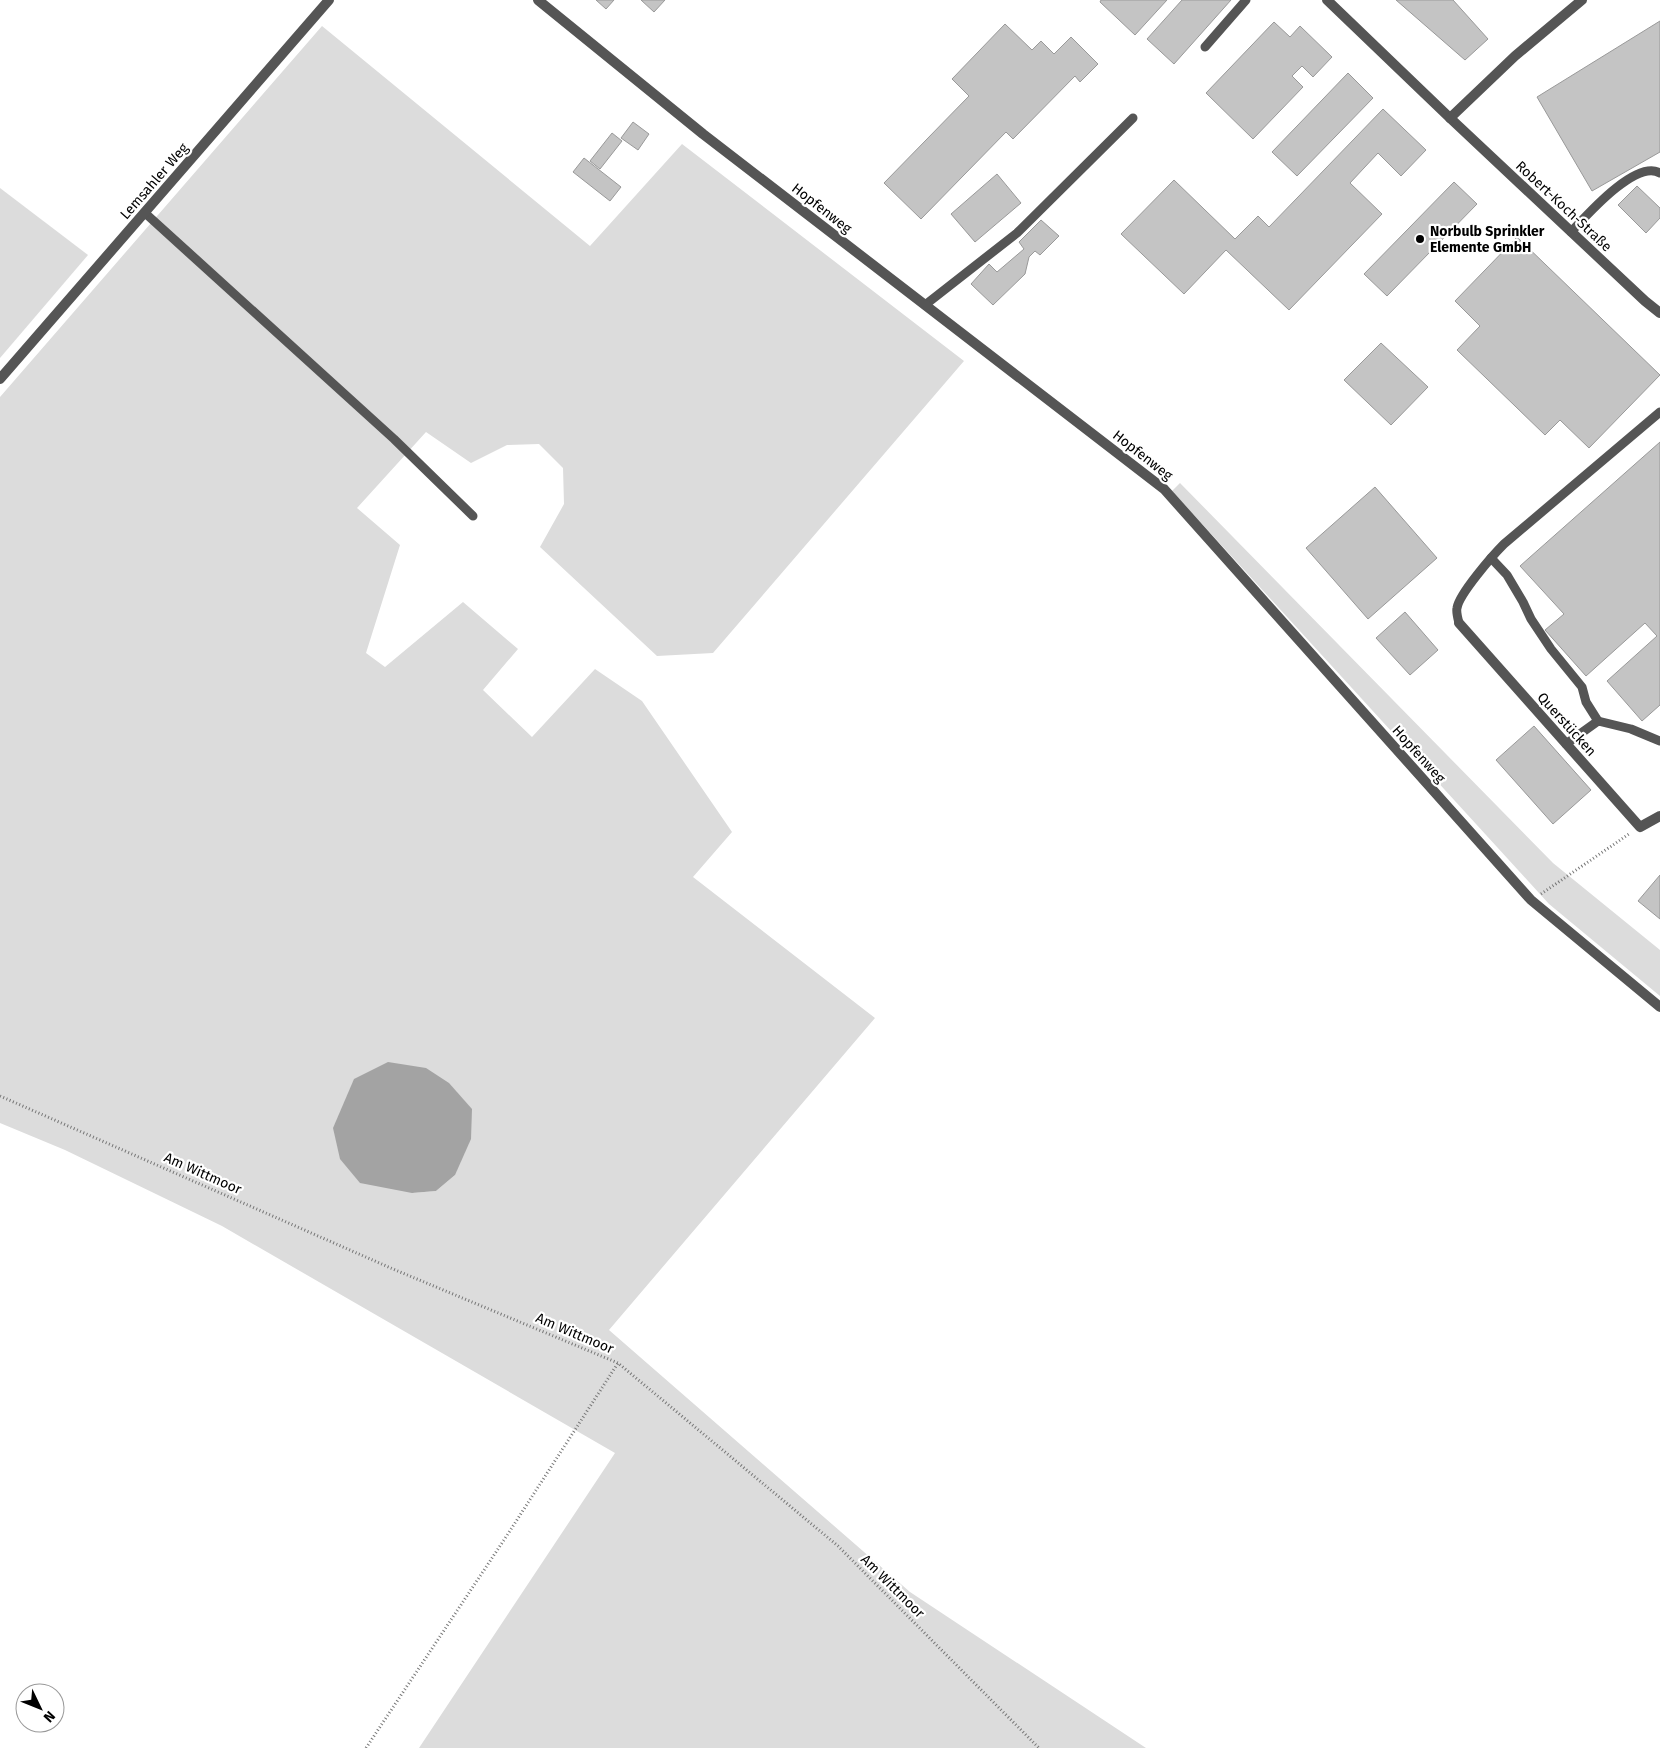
<svg xmlns="http://www.w3.org/2000/svg" width="1660" height="1748" viewBox="0 0 1660 1748" font-family="'Fira Sans',sans-serif">
<rect width="100%" height="100%" fill="#fff"/>
<g fill="#dcdcdc" fill-rule="evenodd">
<path d="M322,26L590,246L682,144L964,361L713,653L657,656L540,547L564,504L563,468L539,444L507,445L471,463L426,432L357,508L400,545L366,653L385,667L463,602L518,649L483,690L532,737L595,669L642,701L732,832L693,877L875,1018L609,1330L910,1592L1146,1748H419L615,1453L222,1226L65,1150L0,1123V397ZM455,1175L436,1191L412,1193Z"/>
<polygon points="0,188 88,255 0,358"/>
<polygon points="1180,483 1553,863 1660,950 1660,996 1549,904 1172,491"/>
</g>
<polygon fill="#a3a3a3" points="388,1062 426,1068 449,1083 472,1109 471,1139 455,1175 436,1191 412,1193 360,1183 340,1159 333,1128 354,1079"/>
<g fill="#c4c4c4" stroke="#999">
<polygon points="596,0 614,0 606,9"/>
<polygon points="641,0 665,0 654,12"/>
<polygon points="1101,0 1167,0 1135,35 1100,2"/>
<polygon points="1182,0 1231,0 1174,64 1147,39"/>
<polygon points="1396,0 1453,0 1488,39 1465,60"/>
<polygon points="1660,21 1660,152 1592,191 1537,97"/>
<polygon points="1274,22 1290,37 1300,26 1332,57 1313,77 1302,66 1292,76 1303,87 1253,139 1206,93"/>
<polygon points="1005,24 1032,50 1041,41 1054,54 1071,37 1098,64 1080,82 1075,76 1013,139 1006,132 921,219 884,183 969,96 952,79"/>
<polygon points="1348,73 1373,98 1297,176 1272,152"/>
<polygon points="1383,109 1426,150 1401,176 1378,153 1350,183 1382,214 1289,310 1226,250 1184,294 1121,234 1174,180 1235,239 1258,216 1269,227"/>
<polygon points="633,122 649,134 638,150 621,138"/>
<polygon points="612,133 622,141 600,169 590,161"/>
<polygon points="584,158 621,187 610,201 573,172"/>
<polygon points="997,174 1021,203 975,242 951,214"/>
<polygon points="1454,182 1477,204 1387,296 1364,274"/>
<polygon points="1637,186 1660,208 1660,218 1646,233 1618,205"/>
<polygon points="1041,220 1059,236 1040,255 1035,251 1029,257 1025,274 993,305 971,284 989,264 997,272 1024,249 1019,242"/>
<polygon points="1517,237 1660,375 1589,448 1560,420 1545,435 1457,350 1480,326 1455,301"/>
<polygon points="1381,343 1428,387 1391,425 1344,380"/>
<polygon points="1660,442 1660,705 1642,721 1607,681 1657,636 1645,623 1586,676 1545,630 1564,614 1520,566"/>
<polygon points="1375,487 1437,558 1368,619 1306,548"/>
<polygon points="1405,612 1438,650 1410,675 1376,638"/>
<polygon points="1534,726 1591,790 1553,824 1496,760"/>
<polygon points="1660,875 1660,919 1638,901"/>
</g>
<g fill="none" stroke-linecap="round" stroke-linejoin="round">
<g stroke="#777" stroke-width="3" stroke-dasharray="1 2.5" stroke-linecap="butt">
<polyline points="1541,894 1629,834"/>
<polyline points="0,1096 393,1269 618,1363 838,1546 1039,1748"/>
<polyline points="366,1748 504,1540 618,1363"/>
</g>
<g stroke="#555" stroke-width="9">
<polyline points="1205,47 1246,0"/>
<polyline points="145,213 394,439 473,516"/>
<path d="M1571,232C1587,215 1636,159 1660,173"/>
<polyline points="925,305 1017,233 1133,118"/>
<polyline points="1491,558 1507,575 1523,602 1531,619 1551,649 1582,687 1586,702 1598,721"/>
<path d="M1459,623C1458,619 1456,612 1457,608C1459,594 1493,555 1504,544L1660,412"/>
<polyline points="1566,744 1598,721 1631,729 1660,741"/>
</g>
<g stroke="#555" stroke-width="10">
<polyline points="538,0 703,134 1164,489 1531,900 1660,1007"/>
<polyline points="1327,0 1450,118 1645,301 1660,313"/>
<polyline points="1450,118 1515,56 1582,0"/>
<polyline points="0,379 329,0"/>
<polyline points="1459,623 1640,827 1660,816"/>
</g>
</g>
<circle fill="#000" stroke="#fff" stroke-width="2" cx="1420" cy="239" r="5"/>
<g text-anchor="middle" stroke-width="4.5" stroke-linejoin="round" paint-order="stroke">
<g font-size="14" fill="#000" stroke="#fff">
<text transform="translate(154 181) rotate(-49)" y="5">Lemsahler Weg</text>
<text transform="translate(1564 206) rotate(43)" y="5">Robert-Koch-Straße</text>
<text transform="translate(822 208) rotate(38)" y="5">Hopfenweg</text>
<text transform="translate(1143 455) rotate(38)" y="5">Hopfenweg</text>
<text transform="translate(1567 724) rotate(48)" y="5">Querstücken</text>
<text transform="translate(1419 754) rotate(48)" y="5">Hopfenweg</text>
<text transform="translate(203 1173) rotate(24)" y="5">Am Wittmoor</text>
<text transform="translate(575 1333) rotate(23)" y="5">Am Wittmoor</text>
<text transform="translate(893 1586) rotate(45)" y="5">Am Wittmoor</text>
</g>
<g font-size="14" font-weight="bold" fill="#000" stroke="#fff" text-anchor="start">
<text x="1430" y="236">Norbulb Sprinkler<tspan x="1430" dy="16">Elemente GmbH</tspan></text>
</g>
</g>
<g transform="translate(40 1708) rotate(133)"><circle r="24" fill="#ffffff" stroke="#999999"/>
<path d="M0-4L9 19L0 12L-9 19Z" fill="#000000"/>
<text y="-8" font-size="14" font-weight="bold" text-anchor="middle" fill="#000000">N</text>
</g>
</svg>
